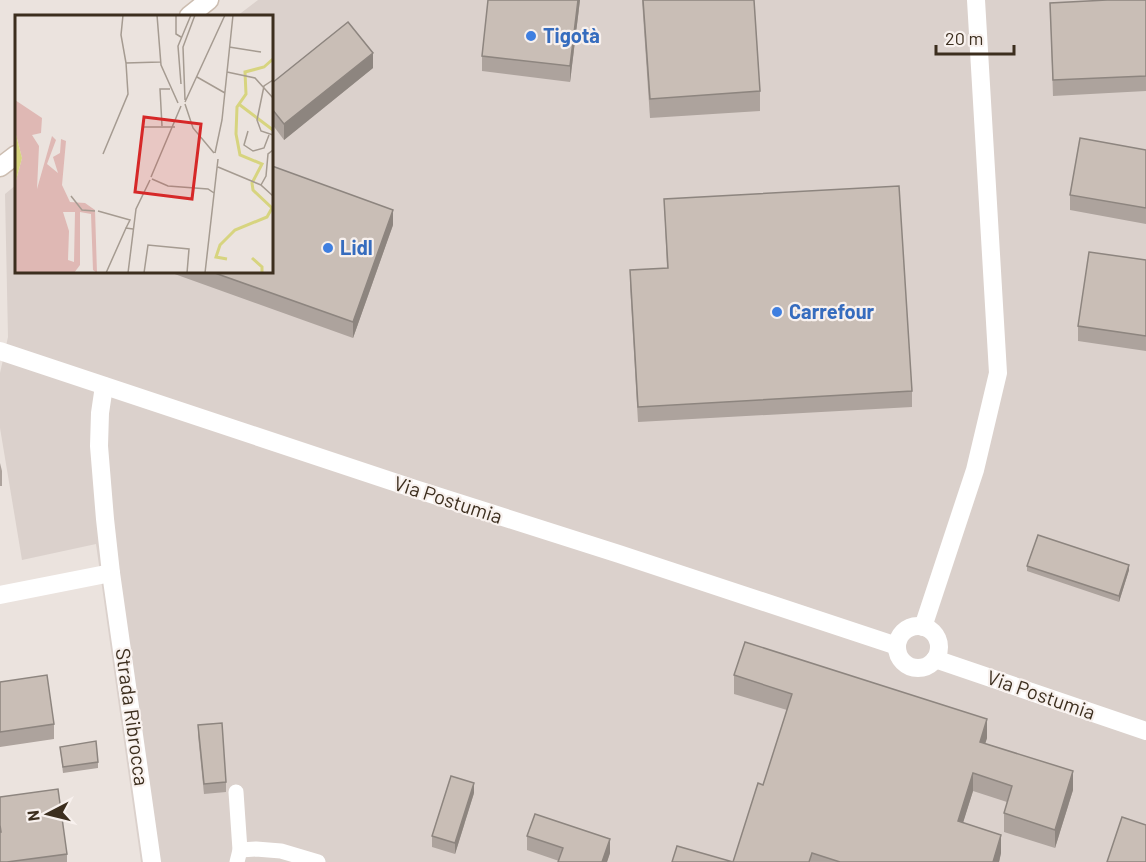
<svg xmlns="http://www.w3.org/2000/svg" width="1146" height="862" viewBox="0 0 1146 862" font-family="Barlow,sans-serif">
<rect width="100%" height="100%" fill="#ebe3de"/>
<polygon fill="#dbd1cc" points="258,0 1146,0 1146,862 141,862 96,544 22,560 0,428 0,373 8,337 5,194 16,185 16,272 272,272 272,16 237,16"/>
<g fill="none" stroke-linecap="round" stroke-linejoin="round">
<defs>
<g id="secondary">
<polyline points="189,16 209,0"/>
<polyline points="0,167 16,155"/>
</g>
</defs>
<use href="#secondary" stroke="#ccbdb0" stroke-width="21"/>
<g stroke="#fff" stroke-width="15">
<polyline points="236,792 240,850 237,862"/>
<polyline points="240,850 256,849 281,851 318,862"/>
</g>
<g stroke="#fff" stroke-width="18">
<polyline points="0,351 412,488 619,554 897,646"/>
<polyline points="104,386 100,413 99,446 105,519 111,573 152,862"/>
<polyline points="0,595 111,573"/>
<circle cx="918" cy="647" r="21"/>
<polyline points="923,627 975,470 998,373 976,0"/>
<polyline points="935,659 1146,731"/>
</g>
<use href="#secondary" stroke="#fff" stroke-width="18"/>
</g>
<g fill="#ada39d">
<polygon points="488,0 580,0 570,82 482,71 482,56"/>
<polygon points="642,0 754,0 760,91 760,111 650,118"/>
<polygon points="1146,0 1146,91 1053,96 1050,3"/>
<polygon points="373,68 284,140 272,124 272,83"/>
<polygon points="1146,150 1146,224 1070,210 1070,195"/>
<polygon points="664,199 903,256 912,391 912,407 638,422 630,285 630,270 667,268"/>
<polygon points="393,225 353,338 169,272 272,272"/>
<polygon points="1146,260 1146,351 1078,341 1078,326"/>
<polygon points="0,463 2,471 2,486 0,486"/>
<polygon points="1027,566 1129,570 1119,602 1027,571"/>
<polygon points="734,675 987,738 985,743 1073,790 1055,848 1004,832 1004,813 1007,802 973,791 963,822 1001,853 999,862 672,862 733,862 763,785 787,710 734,694"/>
<polygon points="0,682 54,724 54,739 0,747"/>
<polygon points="198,725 226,782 226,792 204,794 198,735"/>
<polygon points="60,747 98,762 98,768 63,773"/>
<polygon points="474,793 455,854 432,847 432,836"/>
<polygon points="0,797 67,854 67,862 0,862"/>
<polygon points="527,836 610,853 607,862 558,862 559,861 527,850"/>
</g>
<g fill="#8d857f">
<polygon points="578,0 580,0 570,82 570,66"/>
<polygon points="373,53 373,68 284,140 284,124"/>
<polygon points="393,210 393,225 353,338 353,322"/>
<polygon points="1129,565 1129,570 1119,602 1119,596"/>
<polygon points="987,719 987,738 980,760 980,742"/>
<polygon points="1073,771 1073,790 1055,848 1055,830"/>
<polygon points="973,773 973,791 958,839 958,821"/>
<polygon points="474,783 474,793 455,854 455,843"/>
<polygon points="1001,835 1001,853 999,862 993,862"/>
<polygon points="610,839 610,853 607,862 602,862"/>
</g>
<g fill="#c9beb6" stroke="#8d857f" stroke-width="1.5">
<polygon points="488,0 578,0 570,66 482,56"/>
<polygon points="643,0 754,0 760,91 650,99"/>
<polygon points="1107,0 1146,0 1146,76 1053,80 1050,3"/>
<polygon points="348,22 373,53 284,124 272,109 272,83"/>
<polygon points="1080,138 1146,150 1146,208 1070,195"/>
<polygon points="272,166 393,210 353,322 212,272 272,272"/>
<polygon points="899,186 912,391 638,407 630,270 668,268 664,199"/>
<polygon points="1089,252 1146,260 1146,336 1078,326"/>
<polygon points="1038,535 1129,565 1119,596 1027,566"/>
<polygon points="745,642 987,719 980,742 1073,771 1055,830 1004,813 1012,786 973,773 958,821 1001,835 993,862 840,862 812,853 809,862 672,862 677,846 733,862 758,783 763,785 792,694 734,675"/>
<polygon points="47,675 54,724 0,732 0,682"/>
<polygon points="222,723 226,782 204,784 198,725"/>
<polygon points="96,741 98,762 63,767 60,747"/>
<polygon points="451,776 474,783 455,843 432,836"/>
<polygon points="58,789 67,854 7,862 0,862 0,832 1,832 0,825 0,797"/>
<polygon points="535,814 610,839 602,862 558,862 563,848 527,836"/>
<polygon points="1122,817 1146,825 1146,862 1107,862"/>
</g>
<g fill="#3f7fe0" stroke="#f8f1ee" stroke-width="2">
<circle cx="531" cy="36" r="6"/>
<circle cx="328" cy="248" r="6"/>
<circle cx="777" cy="312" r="6"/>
</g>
<g text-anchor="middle" stroke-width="4.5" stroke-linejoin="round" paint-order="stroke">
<g font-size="20" font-weight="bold" fill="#366cbe" stroke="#f8f1ee" text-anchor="start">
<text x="543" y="43">Tigotà</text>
<text x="340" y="255">Lidl</text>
<text x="789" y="319">Carrefour</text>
</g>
<g font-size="20" fill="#3c2e1e" stroke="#f8f1ee">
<text transform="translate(448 500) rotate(18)" y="7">Via Postumia</text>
<text transform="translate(1041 695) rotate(19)" y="7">Via Postumia</text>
<text transform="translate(132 717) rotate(82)" y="7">Strada Ribrocca</text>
</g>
</g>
<g transform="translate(15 15)">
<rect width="258" height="258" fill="#ebe3de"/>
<path d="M0,85L27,103L26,118L17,120L24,131L22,174L37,121L41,125L32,149L43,158L38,142L45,138L46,124L51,126L47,170L55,187L70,188L80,195L82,258L78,255L76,199L65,197V250L59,258H0V169L7,143L0,116ZM48,197H60L59,247L53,245L54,216Z" fill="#dfb8b4" fill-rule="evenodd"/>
<path d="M0,116L7,143L0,169Z" fill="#d7d47f"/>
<path fill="none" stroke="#d7d47f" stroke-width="3" d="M225,90L258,115M237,243L247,252V258M212,244L201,242L205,230L220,215L252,202L257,193L238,175L237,168L247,149L225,140L221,119L222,92L231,79L230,57L249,52L258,44"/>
<path fill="none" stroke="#a59b91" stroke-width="1.5" d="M108,0L106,20L111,48M142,0L146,50L163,88M161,0V19L166,22M214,32L246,37M212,57L240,63L258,83M182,62L210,78M258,65L249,71L242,105L246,116L258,120M166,69L163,31L176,0M170,85L168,32L180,0M170,87L210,0M170,89L178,113L199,138M147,111L145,74H155M127,112H160M233,116L229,130L238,136L249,133L254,120M258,135L253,139L251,161L246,170L258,181M200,138L207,105L218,0M88,139L113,79L111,48L145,47M203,152L246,170M136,162L166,91M137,164L153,171L193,174L199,178M56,181L67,195L80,196M83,196L115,205L111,213M91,258L111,213L118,214M113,258L121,194L135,165M129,258L133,230L174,234L172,258M190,258L203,144"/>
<path fill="#d62828" fill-opacity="0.15" stroke="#d62828" stroke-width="3" d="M129,102L186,109L177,184L120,177Z"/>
<rect width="258" height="258" fill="none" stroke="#3c2e1e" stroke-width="3"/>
</g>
<g transform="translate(48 814) rotate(263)" stroke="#f8f1ee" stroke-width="4.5" paint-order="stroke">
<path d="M0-4.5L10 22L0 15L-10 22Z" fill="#3c2e1e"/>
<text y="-9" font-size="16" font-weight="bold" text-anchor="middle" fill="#3c2e1e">N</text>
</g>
<path d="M936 45v9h78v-9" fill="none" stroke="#3c2e1e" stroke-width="3"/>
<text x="945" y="45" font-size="18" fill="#3c2e1e" stroke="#f8f1ee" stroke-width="4.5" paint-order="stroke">20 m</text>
</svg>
